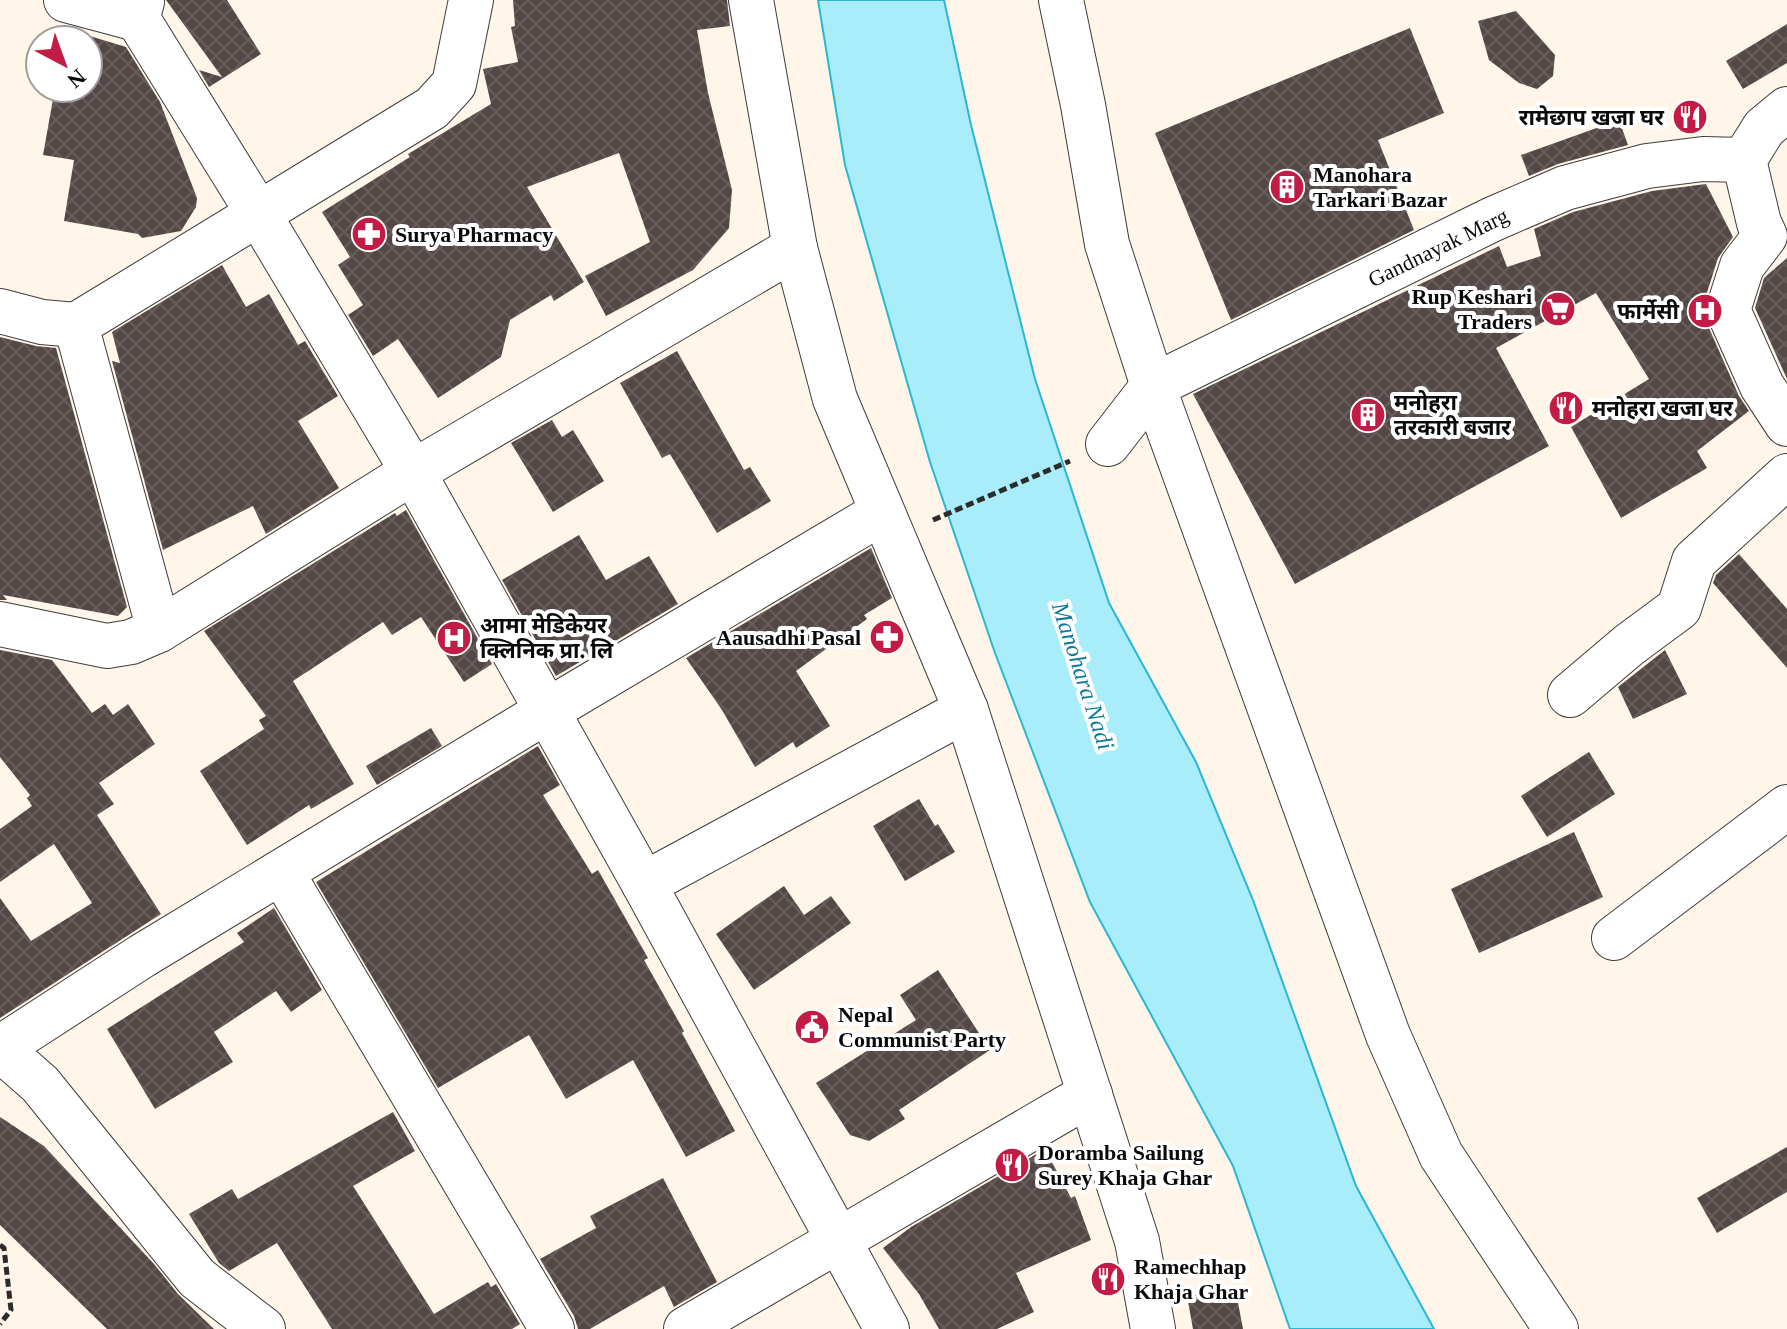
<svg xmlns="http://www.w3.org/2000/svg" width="1787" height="1329" viewBox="0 0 1787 1329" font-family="'Times New Roman','Noto Sans Devanagari',serif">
<defs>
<pattern id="building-cross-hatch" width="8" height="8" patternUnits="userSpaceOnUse" patternTransform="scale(2)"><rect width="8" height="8" fill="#534846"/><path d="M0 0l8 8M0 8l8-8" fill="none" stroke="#675e5c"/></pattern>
</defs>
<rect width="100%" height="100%" fill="#fff5e8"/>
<polygon fill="#a9edfa" stroke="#2bb6d5" stroke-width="2" points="818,0 944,0 971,125 1035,379 1109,603 1196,762 1253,900 1356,1186 1434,1329 1290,1329 1233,1166 1090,902 995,653 930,462 845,165"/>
<g fill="url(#building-cross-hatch)">
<polygon points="166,0 227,0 261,54 209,87 199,70 222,77"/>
<polygon points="513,0 727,0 730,26 697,30 708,93 732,190 729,228 693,270 606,316 585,276 650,242 619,153 527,187 584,282 554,301 551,295 510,320 501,357 438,398 398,339 373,356 348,315 363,305 338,265 350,257 322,212 410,157 408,154 491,104 483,69 518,62 511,27 515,26"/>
<polygon points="1516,11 1555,55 1553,76 1537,89 1519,83 1489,60 1478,21"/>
<polygon points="1787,24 1787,63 1743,89 1726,61"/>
<polygon points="1410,28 1444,113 1378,140 1414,230 1231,320 1155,133"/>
<polygon points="70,30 126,47 160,102 197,198 196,207 181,231 142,238 138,234 64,221 74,160 43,155 55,88 88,88 88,40 67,40"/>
<polygon points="1619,120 1628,145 1558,164 1529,176 1521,155"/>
<polygon points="1706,184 1733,237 1718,258 1704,302 1705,319 1739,396 1749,411 1697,451 1707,468 1621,518 1571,427 1649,379 1596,293 1496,348 1549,446 1295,584 1193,394 1499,246 1507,267 1541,256 1534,229 1573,212 1652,191"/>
<polygon points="1787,258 1787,379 1755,308 1764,278"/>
<polygon points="222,265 246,307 269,294 298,345 305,341 338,396 298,421 339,488 266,534 253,506 163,550 112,361 120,363 112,332"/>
<polygon points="0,337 36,346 56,348 127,607 118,616 3,595 7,600 0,600"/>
<polygon points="677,351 744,470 750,467 771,501 717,533 670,454 662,458 620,383"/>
<polygon points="552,420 562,437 573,430 604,481 553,512 511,443"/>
<polygon points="406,510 492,664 464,682 421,617 392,635 383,622 293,681 354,784 311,809 309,805 247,845 200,771 264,729 259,720 266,716 204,631 395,513 397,516"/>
<polygon points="579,535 606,580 649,556 678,604 556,676 502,580"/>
<polygon points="871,548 892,598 864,615 867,619 796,671 830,726 796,748 793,742 755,767 722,710 686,658"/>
<polygon points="1739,554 1787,609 1787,668 1713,583 1716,575"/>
<polygon points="0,650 52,660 92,713 105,704 113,715 128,704 155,744 99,783 114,804 97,815 161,914 0,1018 0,898 31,941 92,903 54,844 0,882 0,829 32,806 27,798 30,795 0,757"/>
<polygon points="1665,650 1687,694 1633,719 1618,687"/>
<polygon points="431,728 442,746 377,785 366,766"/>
<polygon points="538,746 560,785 543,795 592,874 598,870 648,958 644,960 684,1031 682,1033 735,1131 686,1157 633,1060 566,1099 529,1035 438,1088 316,882"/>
<polygon points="1589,752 1615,794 1547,837 1521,796"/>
<polygon points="919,799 935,826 938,824 955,852 905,881 873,826"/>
<polygon points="1574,832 1603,897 1479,953 1451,889"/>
<polygon points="784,886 804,915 831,896 851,923 754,990 716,934"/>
<polygon points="274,908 322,990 291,1012 276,991 214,1032 233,1062 155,1109 107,1029 244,942 237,933"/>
<polygon points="938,970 990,1050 899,1110 905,1119 869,1141 850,1135 816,1083 916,1020 900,995"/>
<polygon points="393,1112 415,1151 353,1186 434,1314 488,1282 491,1287 496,1284 520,1324 512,1329 332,1329 277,1243 229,1271 219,1263 189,1214 232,1189 238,1199"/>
<polygon points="0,1117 44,1146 154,1264 178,1294 214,1329 107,1329 0,1225"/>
<polygon points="1787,1147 1787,1192 1717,1233 1697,1198"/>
<polygon points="1045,1149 1071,1198 1075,1196 1091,1240 1016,1273 1034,1312 997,1329 939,1329 919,1294 883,1248 911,1227"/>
<polygon points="663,1178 717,1282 674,1307 664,1286 590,1329 578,1329 574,1316 540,1259 596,1228 590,1216"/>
<polygon points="1235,1287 1243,1329 1193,1329 1187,1296"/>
</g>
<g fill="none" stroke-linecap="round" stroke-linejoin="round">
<defs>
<g id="minor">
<polyline points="66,0 137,19 142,2"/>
<polyline points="126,0 258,213 413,472 644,884 887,1329"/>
<polyline points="751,0 795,248 835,399 966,710 1137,1241 1153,1329"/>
<polyline points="1061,0 1083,105 1107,244 1153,386 1388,1035 1441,1155 1556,1329"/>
<polyline points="1744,160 1759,223 1765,236 1742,266 1728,310 1762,386 1787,424"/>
<polyline points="0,311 42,322 76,325 432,108 454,84 471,0"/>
<polyline points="76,325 159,630"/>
<polyline points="1108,444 1153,386 1493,219 1565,188 1647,166 1703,159 1744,160 1764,128 1787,109"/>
<polyline points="0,624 107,646 131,642 159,630 413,472 795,248"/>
<polyline points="1570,695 1629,645 1679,608 1694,561 1787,476"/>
<polyline points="282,873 552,1329"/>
<polyline points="644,884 966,710"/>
<polyline points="1614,938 1787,807"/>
<polyline points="0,1048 142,956 547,711 881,513"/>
<polyline points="0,1049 40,1084 197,1278 263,1329"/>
<polyline points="686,1329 1090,1094"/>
</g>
</defs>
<use href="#minor" stroke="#3d3d3d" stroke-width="46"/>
<g stroke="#2c2c2c" stroke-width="5" stroke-dasharray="8 4" stroke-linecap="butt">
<polyline points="933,520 1070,461"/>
<polyline points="0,1245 4,1248 11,1310 0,1324"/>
</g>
<use href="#minor" stroke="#fff" stroke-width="44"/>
</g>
<defs>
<symbol id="restaurant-disc" viewBox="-11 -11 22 22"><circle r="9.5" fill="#c11b46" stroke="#fff"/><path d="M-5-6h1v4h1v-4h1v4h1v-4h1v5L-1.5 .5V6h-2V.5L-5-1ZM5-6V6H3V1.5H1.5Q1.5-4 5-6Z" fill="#fff"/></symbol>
<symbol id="building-disc" viewBox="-11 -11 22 22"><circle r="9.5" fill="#c11b46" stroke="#fff"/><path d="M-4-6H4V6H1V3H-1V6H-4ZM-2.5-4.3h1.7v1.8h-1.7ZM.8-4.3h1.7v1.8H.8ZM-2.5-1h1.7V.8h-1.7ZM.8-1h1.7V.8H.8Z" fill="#fff"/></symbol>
<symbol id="pharmacy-disc" viewBox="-11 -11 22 22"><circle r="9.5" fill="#c11b46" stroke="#fff"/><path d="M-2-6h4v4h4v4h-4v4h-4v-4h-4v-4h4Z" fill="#fff"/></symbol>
<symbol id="supermarket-disc" viewBox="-11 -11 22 22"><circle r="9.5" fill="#c11b46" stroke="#fff"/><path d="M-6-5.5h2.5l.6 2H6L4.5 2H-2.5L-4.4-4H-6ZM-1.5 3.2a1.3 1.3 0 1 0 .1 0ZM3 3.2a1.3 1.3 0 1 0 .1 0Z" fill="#fff"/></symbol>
<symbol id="hospital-disc" viewBox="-11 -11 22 22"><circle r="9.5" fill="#c11b46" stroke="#fff"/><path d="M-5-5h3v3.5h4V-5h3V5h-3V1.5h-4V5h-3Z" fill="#fff"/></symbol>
<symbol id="civic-disc" viewBox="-11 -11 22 22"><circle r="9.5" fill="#c11b46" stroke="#fff"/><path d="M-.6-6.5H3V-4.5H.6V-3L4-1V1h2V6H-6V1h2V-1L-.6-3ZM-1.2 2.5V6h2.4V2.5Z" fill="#fff"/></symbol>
</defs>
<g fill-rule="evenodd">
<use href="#restaurant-disc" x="1670" y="97" width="40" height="40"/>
<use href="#building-disc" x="1267" y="167" width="40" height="40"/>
<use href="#pharmacy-disc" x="349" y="214" width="40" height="40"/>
<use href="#supermarket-disc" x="1538" y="289" width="40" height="40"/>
<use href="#hospital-disc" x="1685" y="291" width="40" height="40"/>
<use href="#restaurant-disc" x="1546" y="388" width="40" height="40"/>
<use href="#building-disc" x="1348" y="395" width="40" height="40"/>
<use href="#pharmacy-disc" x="867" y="617" width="40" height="40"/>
<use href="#hospital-disc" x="434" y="618" width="40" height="40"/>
<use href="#civic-disc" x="792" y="1007" width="40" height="40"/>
<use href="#restaurant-disc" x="992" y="1145" width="40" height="40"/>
<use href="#restaurant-disc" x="1088" y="1259" width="40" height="40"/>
</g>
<g text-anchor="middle" stroke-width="8" stroke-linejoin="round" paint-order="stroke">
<g font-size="22" font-weight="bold" fill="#0a0a0a" stroke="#fff" text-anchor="start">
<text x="1664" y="125" text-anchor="end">रामेछाप खजा घर</text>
<text x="1313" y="182">Manohara<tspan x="1313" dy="25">Tarkari Bazar</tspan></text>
<text x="395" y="242">Surya Pharmacy</text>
<text x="1532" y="304" text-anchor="end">Rup Keshari<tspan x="1532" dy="25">Traders</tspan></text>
<text x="1679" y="319" text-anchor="end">फार्मेसी</text>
<text x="1394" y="410">मनोहरा<tspan x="1394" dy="25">तरकारी बजार</tspan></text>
<text x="1592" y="416">मनोहरा खजा घर</text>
<text x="480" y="633">आमा मेडिकेयर<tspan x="480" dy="25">क्लिनिक प्रा. लि</tspan></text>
<text x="861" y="645" text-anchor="end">Aausadhi Pasal</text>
<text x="838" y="1022">Nepal<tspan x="838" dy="25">Communist Party</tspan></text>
<text x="1038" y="1160">Doramba Sailung<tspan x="1038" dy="25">Surey Khaja Ghar</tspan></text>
<text x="1134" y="1274">Ramechhap<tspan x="1134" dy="25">Khaja Ghar</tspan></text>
</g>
<g font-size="22" fill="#0a0a0a" stroke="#fff">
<text transform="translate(1438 247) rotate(-26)" y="8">Gandnayak Marg</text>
</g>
<g font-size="24" font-style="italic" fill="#0e7b9b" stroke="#fff">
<text transform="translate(1083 676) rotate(72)" y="8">Manohara Nadi</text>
</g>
</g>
<g transform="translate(64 64) rotate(139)"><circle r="38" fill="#ffffff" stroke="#9d9d9d" stroke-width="2"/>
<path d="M0-6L14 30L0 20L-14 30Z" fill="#c11b46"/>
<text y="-12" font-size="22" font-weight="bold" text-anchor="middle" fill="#0a0a0a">N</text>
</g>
</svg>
